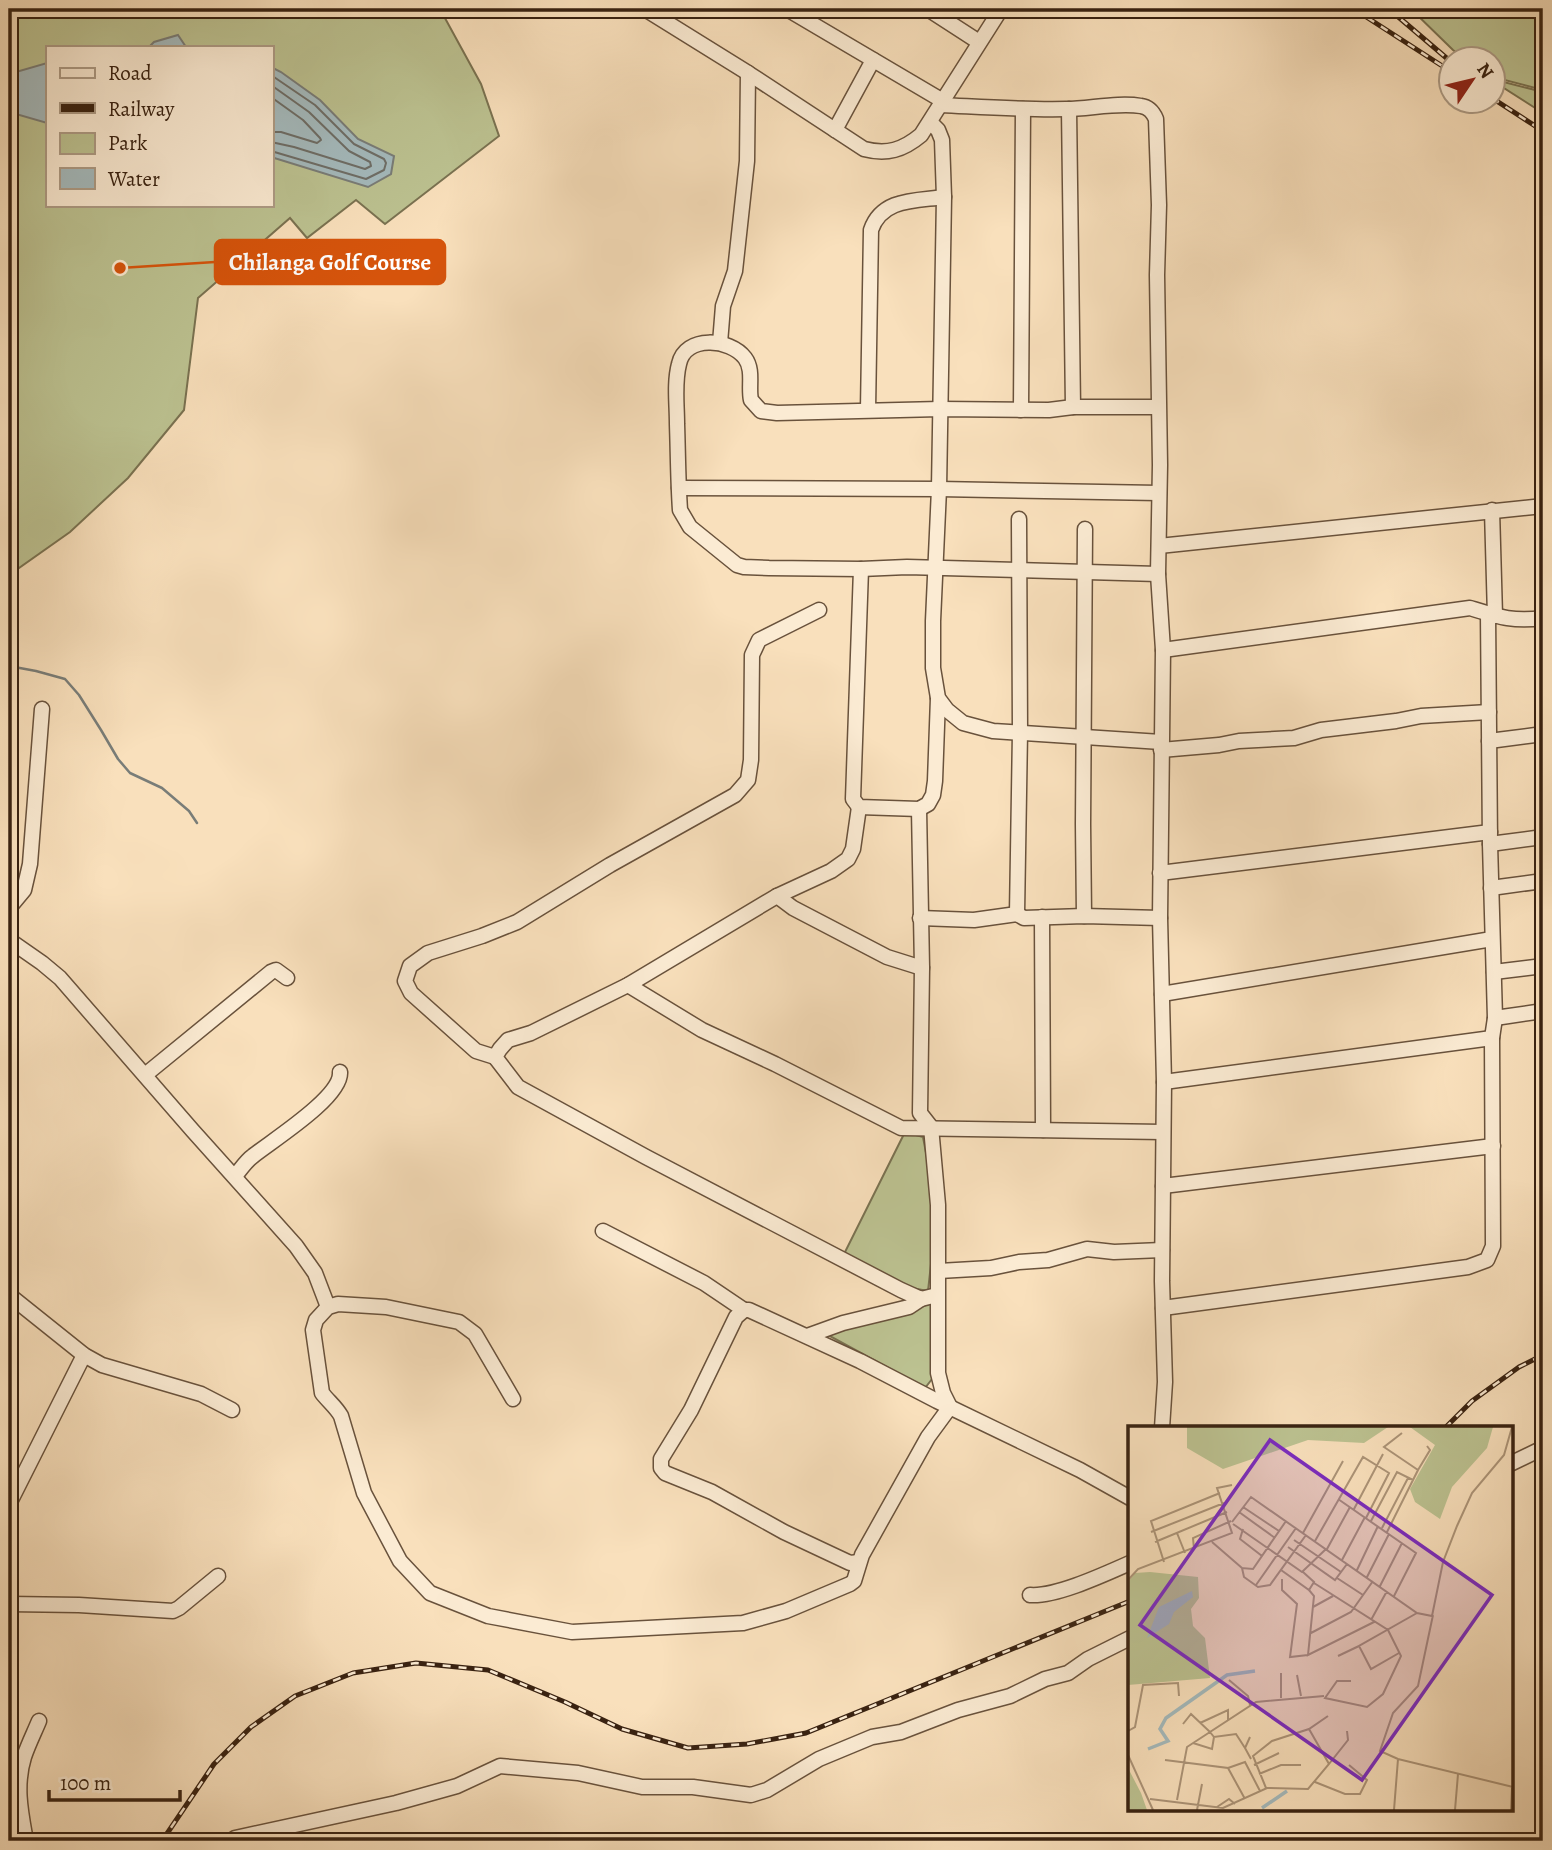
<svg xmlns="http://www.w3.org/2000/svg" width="1552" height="1850" viewBox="0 0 1552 1850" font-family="Alegreya,serif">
<rect width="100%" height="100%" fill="#f9e0bc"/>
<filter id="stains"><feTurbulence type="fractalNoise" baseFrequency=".00286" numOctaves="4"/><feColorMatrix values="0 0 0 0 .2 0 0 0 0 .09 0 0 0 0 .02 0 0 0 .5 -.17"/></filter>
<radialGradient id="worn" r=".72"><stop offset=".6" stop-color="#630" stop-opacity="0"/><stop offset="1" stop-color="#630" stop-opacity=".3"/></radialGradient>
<g fill="#bcc291" stroke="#7a7251" stroke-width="2" fill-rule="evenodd">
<path d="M9,9H440L481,84L499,136L385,224L356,200L307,238L290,218L198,298L184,410L128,478L70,532L9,575ZM47,47H271V205H47Z"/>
<polygon points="1411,9 1543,9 1543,90 1493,77 1492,60 1465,59 1453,50"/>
<polygon points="1492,79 1543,92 1543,113 1493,81"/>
<polygon points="905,1132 923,1137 931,1179 933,1246 928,1291 906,1287 844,1254"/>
<polygon points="932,1301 932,1379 925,1388 826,1334"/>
</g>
<g fill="#a4babd" stroke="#797d78" stroke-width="2">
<polygon points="178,35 186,47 149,47 154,42"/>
<polygon points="47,63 47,123 9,112 9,74"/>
<polygon points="271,67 281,72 320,100 358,139 394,156 391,174 368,187 271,157"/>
</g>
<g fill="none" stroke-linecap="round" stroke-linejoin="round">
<g stroke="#6e6e67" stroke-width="2">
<polyline points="271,75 315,105 354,144 384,159 386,163 384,170 366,179 271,151"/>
<polyline points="271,85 309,112 349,151 370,162 371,166 365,169 294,147 271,142"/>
<polyline points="271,97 303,120 320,138 321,140 317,143 281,132 271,132"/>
</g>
<polyline stroke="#797d78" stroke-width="2.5" points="9,666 36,671 65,679 79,695 101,730 118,759 130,773 162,788 189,811 197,823"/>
<defs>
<g id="minor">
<path d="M645,9L748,73L864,149C887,155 903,150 921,135L1001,9"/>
<polyline points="787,9 943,101"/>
<polyline points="928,9 979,42"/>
<path d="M941,105C983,107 1024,110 1066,109C1089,109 1118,102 1141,106C1149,107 1153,112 1156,119L1159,205L1157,275L1160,465L1158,574L1163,650L1160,918L1164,1082L1162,1281L1165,1382L1162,1428"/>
<polyline points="1069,109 1073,407"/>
<polyline points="930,122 938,130 942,140 944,197 939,489 933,621 933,668 938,698 947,710 963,723 993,731 1161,742"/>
<polyline points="835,130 873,60"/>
<polyline points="720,343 723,306 735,271 747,161 748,73"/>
<path d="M1158,407H1073L1049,410L940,409L777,413L761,411L751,400C748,387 754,370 745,358C730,338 685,335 679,364C674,383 677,404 677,424C678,453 678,481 680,510L690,527L737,565L744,567L769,568L861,569L907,567L1158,574"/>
<path d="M868,410L871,230C882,198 916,201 944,197"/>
<polyline points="1021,410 1023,109"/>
<polyline points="679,488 939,489 1159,493"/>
<polyline points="1492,510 1495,616"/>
<polyline points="1019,519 1020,732 1017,914 1024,918 1084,916 1160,918"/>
<polyline points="1159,546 1543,506"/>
<polyline points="861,569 853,799 859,807 919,809 928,804 933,795 935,781 938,698"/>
<path d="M1163,650L1470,608C1499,617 1513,622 1543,618"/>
<polyline points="1489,741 1543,734"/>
<polyline points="1161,750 1219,745 1239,741 1294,738 1321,730 1396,721 1421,716 1489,712"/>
<polyline points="859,807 853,849 848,859 831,871 777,896 628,985 531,1033 508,1040 500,1049 495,1057 518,1087 646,1157 901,1290 921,1299 937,1295"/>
<polyline points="1490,844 1543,837"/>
<polyline points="1160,873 1490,832"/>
<polyline points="1491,888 1543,881"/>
<polyline points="777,896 793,908 887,957 922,968"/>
<polyline points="9,908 24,890 30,864 42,709"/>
<polyline points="1084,916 1083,824 1085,529"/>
<polyline points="1042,917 1043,1130"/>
<polyline points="920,918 974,920 1017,914"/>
<polyline points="9,940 42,963 60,978 193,1131 296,1246 315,1273 328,1307"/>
<polyline points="1494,972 1543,966"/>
<polyline points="628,985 702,1030 775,1064 901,1128 1163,1132"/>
<polyline points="1162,994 1492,939"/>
<polyline points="1495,1018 1543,1011"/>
<polyline points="495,1057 476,1051 411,993 405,981 410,966 428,953 482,936 517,922 610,865 735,795 748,780 751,760 752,655 759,640 819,610"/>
<polyline points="145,1075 271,972 276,970 287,978"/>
<polyline points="1164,1082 1492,1038"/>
<path d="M235,1176C241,1169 246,1161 253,1156C273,1140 342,1097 340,1072"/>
<polyline points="1163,1186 1493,1146"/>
<polyline points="603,1231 704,1283 744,1310"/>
<polyline points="939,1271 991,1268 1019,1262 1048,1260 1087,1249 1114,1252 1162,1250"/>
<polyline points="9,1295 84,1355 102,1365 201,1394 232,1410"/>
<polyline points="1163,1308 1468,1267 1487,1260 1493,1246 1492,1038 1495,1018 1490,844 1488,614"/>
<polyline points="807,1336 843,1323 909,1307 921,1299"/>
<path d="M513,1399L475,1334L459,1322L386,1307L338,1304L328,1307L316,1320L313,1330L322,1393C328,1401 336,1407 341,1416L364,1493L400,1561L430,1593L488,1616L572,1632L743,1623L786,1611L850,1584L854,1581L862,1555L928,1437L950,1407L943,1393L938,1373V1205L931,1127L920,1113L922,968L919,809"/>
<polyline points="1512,1463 1543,1448"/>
<polyline points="9,1504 84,1355"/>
<polyline points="859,1562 850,1563 784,1532 712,1492 665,1473 661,1468 661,1459 691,1410 736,1317 744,1310 749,1310 860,1361 937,1401 1080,1470 1130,1498"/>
<path d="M1030,1595C1056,1597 1105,1574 1130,1563"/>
<polyline points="9,1604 79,1605 173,1611 179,1608 218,1576"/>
<path d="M26,1841C21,1813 15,1786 24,1757C28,1745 34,1733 39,1721"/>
<polyline points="231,1841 235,1838 396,1803 457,1786 500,1766 578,1773 642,1787 693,1787 751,1795 767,1790 819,1759 872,1737 901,1732 958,1710 1010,1696 1045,1679 1068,1673 1088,1659 1130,1638"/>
</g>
</defs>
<use href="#minor" stroke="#69523c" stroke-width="17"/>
<use href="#minor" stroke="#fbebd3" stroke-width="14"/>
<defs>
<g id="rail">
<polyline points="1354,9 1450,71"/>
<polyline points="1389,9 1450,61"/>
<polyline points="1492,98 1543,131"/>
<polyline points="1445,1428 1472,1401 1519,1367 1543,1355"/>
<polyline points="162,1841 214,1764 251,1727 295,1696 353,1673 416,1663 488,1670 565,1702 622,1729 688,1748 747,1744 806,1733 1130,1601"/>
</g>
</defs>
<use href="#rail" stroke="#392211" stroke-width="5"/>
<use href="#rail" stroke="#fbebd3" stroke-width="2.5" stroke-dasharray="8" stroke-linecap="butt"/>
</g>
<g transform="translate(1128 1426)">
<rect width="385" height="385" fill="#f9e0bc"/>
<path d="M59,1H260L236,17L180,14L95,43L59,22ZM282,1H365L359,22L324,61L312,93L287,76L282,63L307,19ZM22,146L70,151L71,172L63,183L65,200L77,212L82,252L0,259V156L7,147ZM0,342L13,367L19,384H0Z" fill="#bcc291"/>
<path d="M64,165L65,171L46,186L41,198L19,212L31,181Z" fill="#a4babd"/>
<path fill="none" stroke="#a4babd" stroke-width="3.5" d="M20,323L40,315L32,303L38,292L99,249L127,245M134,382L159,365"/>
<path fill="none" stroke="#ac9478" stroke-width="2" d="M290,44L302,24L299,20M210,73L288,127L266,170M115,81L151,105M226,83L255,28M111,86L147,112M158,95L125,143L114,142L116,151L130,161L142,159L178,109M243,95L269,46L285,54M104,96L123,71L289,187L304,190L315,136L329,100L344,67L376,29L384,1M105,98L174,146L198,123M254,102L280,52M115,103L112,113L134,130M23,106L96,77M259,106L290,44L256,21L274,7M49,107L57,127M175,107L215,35M166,114L213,146M187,115L235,31L261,47L238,92M27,116L99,86M84,116L114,142M160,121L207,154L219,138M66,123L65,112L103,95M199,123L222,81M214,134L237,91M36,136L23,95L92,67M153,144L181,164L186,156L175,146M229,144L250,100M239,151L261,108M209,152L235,169M154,153V164L169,178L162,231L180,229M0,154L10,143L104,107L89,62L104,59M186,157L260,204L273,230L255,268L239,281L197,272L209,255H223M128,159L168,102M252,160L274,117M181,164L186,170L180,229L246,196M185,181L205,170M243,194L259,165M183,207L223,186L245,155M271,227L243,243L231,220L289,187M210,230L231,220M169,249L173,270M101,254L120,270L122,279M153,272V247M72,297L100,284V295M55,298L63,288L82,306M0,305L7,301L15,259L50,257L51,270M82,306L86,311L108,308L117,322M122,311L117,322L123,333M65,317L84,323L86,311M0,329L25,384M270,333L252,325L265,287L290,260L305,189M37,334L100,342L117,373M201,338L220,314L219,305M126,339L151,327M100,342L117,336L132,365M131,348L153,339H173M187,356L217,368H232L239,354L221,339M138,362L125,330L144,315L181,303L200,290M22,373L95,382L139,362L180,363L201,338L181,303M49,374L59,321L128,276L196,270M89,381L101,373L107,378M69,384L74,358M266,384L270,333L385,361M327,384L330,348M383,384L384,361"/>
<path fill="#7b2cbf" fill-opacity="0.15" stroke="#7b2cbf" stroke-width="3.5" d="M142,14L364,169L234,354L12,199Z"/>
<rect width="385" height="385" fill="none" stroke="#392211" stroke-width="3.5"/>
</g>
<path fill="none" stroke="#d6540c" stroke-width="2.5" d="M120 268L215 262"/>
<circle fill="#d6540c" stroke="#fbebd3" stroke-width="2.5" cx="120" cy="268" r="7"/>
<rect fill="#d6540c" stroke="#d6540c" stroke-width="2.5" x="215" y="240" width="230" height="44" rx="7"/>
<g font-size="23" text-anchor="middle" font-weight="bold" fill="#fff">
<text x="330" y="270">Chilanga Golf Course</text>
</g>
<rect width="1552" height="1850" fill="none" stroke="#f9e0bc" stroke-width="35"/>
<rect x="10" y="10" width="1531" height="1829" fill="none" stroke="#392211" stroke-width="3.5"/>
<rect x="18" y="18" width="1517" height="1815" fill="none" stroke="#392211" stroke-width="2"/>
<rect x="46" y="46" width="228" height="161" fill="#fbebd3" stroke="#ad9b85" stroke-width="2"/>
<rect x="60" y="68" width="35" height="10" fill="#fbebd3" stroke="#ad9b85" stroke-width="2"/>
<text x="108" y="80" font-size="21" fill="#392211">Road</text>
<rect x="60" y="103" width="35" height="10" fill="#392211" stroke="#ad9b85" stroke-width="2"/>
<text x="108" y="116" font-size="21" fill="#392211">Railway</text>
<rect x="60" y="133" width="35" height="21" fill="#bcc291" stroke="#ad9b85" stroke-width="2"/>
<text x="108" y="150" font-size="21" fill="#392211">Park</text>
<rect x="60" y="168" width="35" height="21" fill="#a4babd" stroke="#ad9b85" stroke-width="2"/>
<text x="108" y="186" font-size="21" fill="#392211">Water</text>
<g transform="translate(1472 80) rotate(55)"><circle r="33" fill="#fbebd3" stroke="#ad9b85" stroke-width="2"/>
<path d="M0-5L12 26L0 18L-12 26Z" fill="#8f2418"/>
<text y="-10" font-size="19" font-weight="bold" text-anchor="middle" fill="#392211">N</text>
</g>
<path d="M49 1790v10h131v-10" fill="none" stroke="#392211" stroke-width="3.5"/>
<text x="60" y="1790" font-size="21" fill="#392211" stroke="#fbebd3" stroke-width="5" paint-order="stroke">100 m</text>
<rect width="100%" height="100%" filter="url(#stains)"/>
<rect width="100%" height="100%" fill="url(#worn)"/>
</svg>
